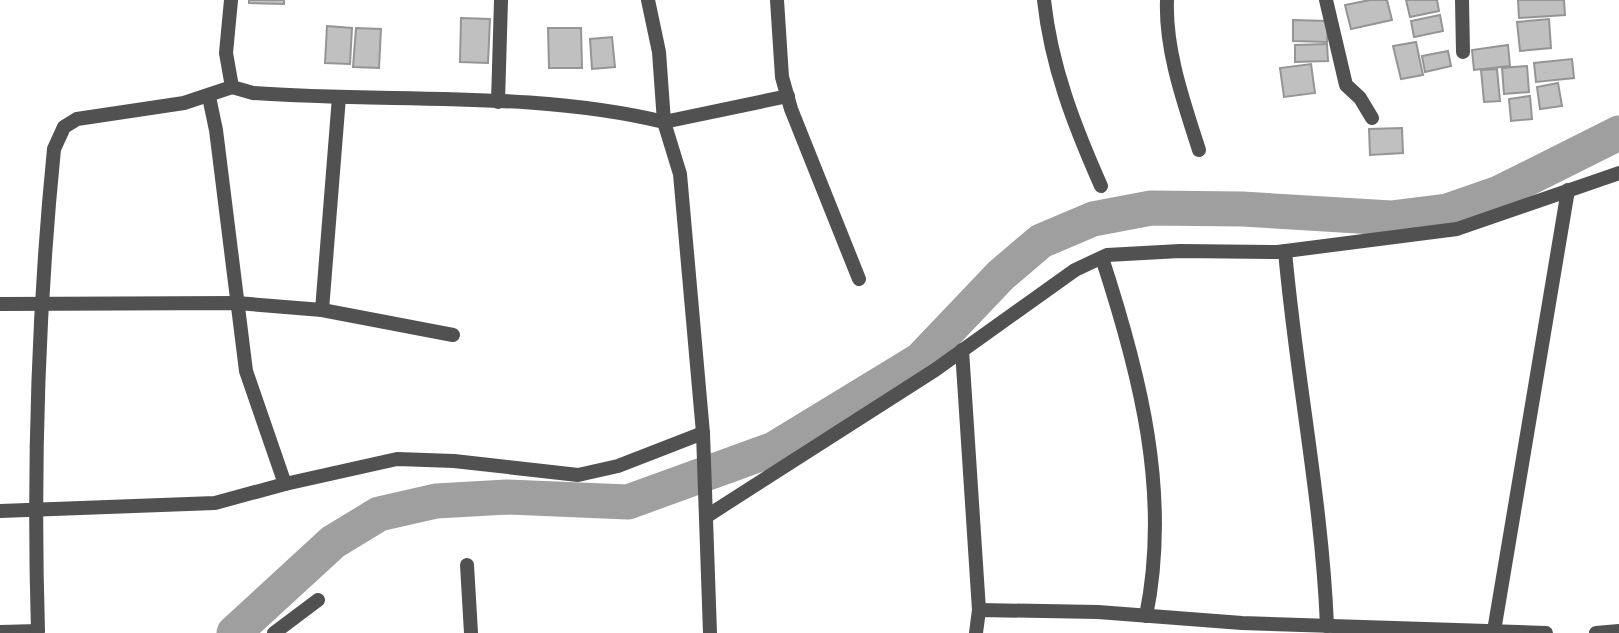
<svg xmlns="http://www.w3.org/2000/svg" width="1619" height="633" viewBox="0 0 1619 633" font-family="Figtree,sans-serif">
<rect width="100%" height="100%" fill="#fff"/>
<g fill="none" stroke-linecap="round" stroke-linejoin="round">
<polyline stroke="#9f9f9f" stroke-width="35" points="234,633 333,542 379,514 436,501 507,497 628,502 774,449 920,360 1001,275 1041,241 1093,219 1151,208 1242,209 1391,218 1447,211 1499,193 1619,133"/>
</g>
<g fill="#c0c0c0" stroke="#959595" stroke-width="2">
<polygon points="249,0 284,0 284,4 249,3"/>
<polygon points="1370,0 1387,0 1392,20 1351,29 1345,5"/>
<polygon points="1406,0 1437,0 1439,11 1410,17"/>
<polygon points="1518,0 1564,0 1565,15 1519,18"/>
<polygon points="1440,15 1443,31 1414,37 1411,21"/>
<polygon points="461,18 490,19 488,63 460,62"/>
<polygon points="1549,19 1551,48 1520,51 1517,22"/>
<polygon points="1293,20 1328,21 1327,42 1293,41"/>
<polygon points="327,26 352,28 350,64 325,63"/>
<polygon points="356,28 381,29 379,68 353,67"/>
<polygon points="548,28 581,28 582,68 549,68"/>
<polygon points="612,37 615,67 592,69 590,39"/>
<polygon points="1416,42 1423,75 1401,79 1393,46"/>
<polygon points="1327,44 1328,61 1295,62 1295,45"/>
<polygon points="1508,45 1510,66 1474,70 1472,50"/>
<polygon points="1448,51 1451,66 1425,72 1422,56"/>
<polygon points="1572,59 1574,78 1536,82 1534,63"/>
<polygon points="1311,64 1315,93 1284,97 1280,68"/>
<polygon points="1527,66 1529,92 1504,94 1502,68"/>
<polygon points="1497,69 1500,101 1484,102 1481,70"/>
<polygon points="1558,83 1562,106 1540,109 1537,87"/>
<polygon points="1530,96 1532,119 1511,121 1509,99"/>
<polygon points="1402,128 1403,153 1370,155 1369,129"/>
</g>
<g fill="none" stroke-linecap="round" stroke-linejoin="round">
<g stroke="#515151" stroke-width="14">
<path d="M231,0L226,53L232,87L253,93C389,103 531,90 664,122L680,174L703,433L710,633"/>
<polyline points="648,0 659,52 664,122 788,96"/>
<polyline points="777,0 782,77 791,109 859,279"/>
<path d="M1044,0C1051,66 1074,125 1101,186"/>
<path d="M1167,0C1165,50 1184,103 1199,150"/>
<polyline points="1326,0 1346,85 1360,98 1372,118"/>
<polyline points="1462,0 1463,52"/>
<polyline points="498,102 501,0"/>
<path d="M1285,251C1296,377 1322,500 1327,626"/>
<path d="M1102,258C1140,374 1171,494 1146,616"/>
<polyline points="0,304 237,303 322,310 453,335"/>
<polyline points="322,310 339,97"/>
<polyline points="962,350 979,610"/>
<polyline points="285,484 397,459 454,461 578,475 618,466 703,433"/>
<polyline points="0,511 215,503 285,484 246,371 216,130 209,97"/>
<polyline points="707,516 935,370 1075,270 1107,255 1180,251 1278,252 1457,229 1619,173"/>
<polyline points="467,565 471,633"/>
<polyline points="1494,631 1568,190"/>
<path d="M0,632L38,631C33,469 38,310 54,149L64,127L77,119L184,103L232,87"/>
<polyline points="274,633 318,600"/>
<polyline points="976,633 979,610 1098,612 1242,623 1546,633"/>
<polyline points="1596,633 1619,631"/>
</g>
</g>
</svg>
